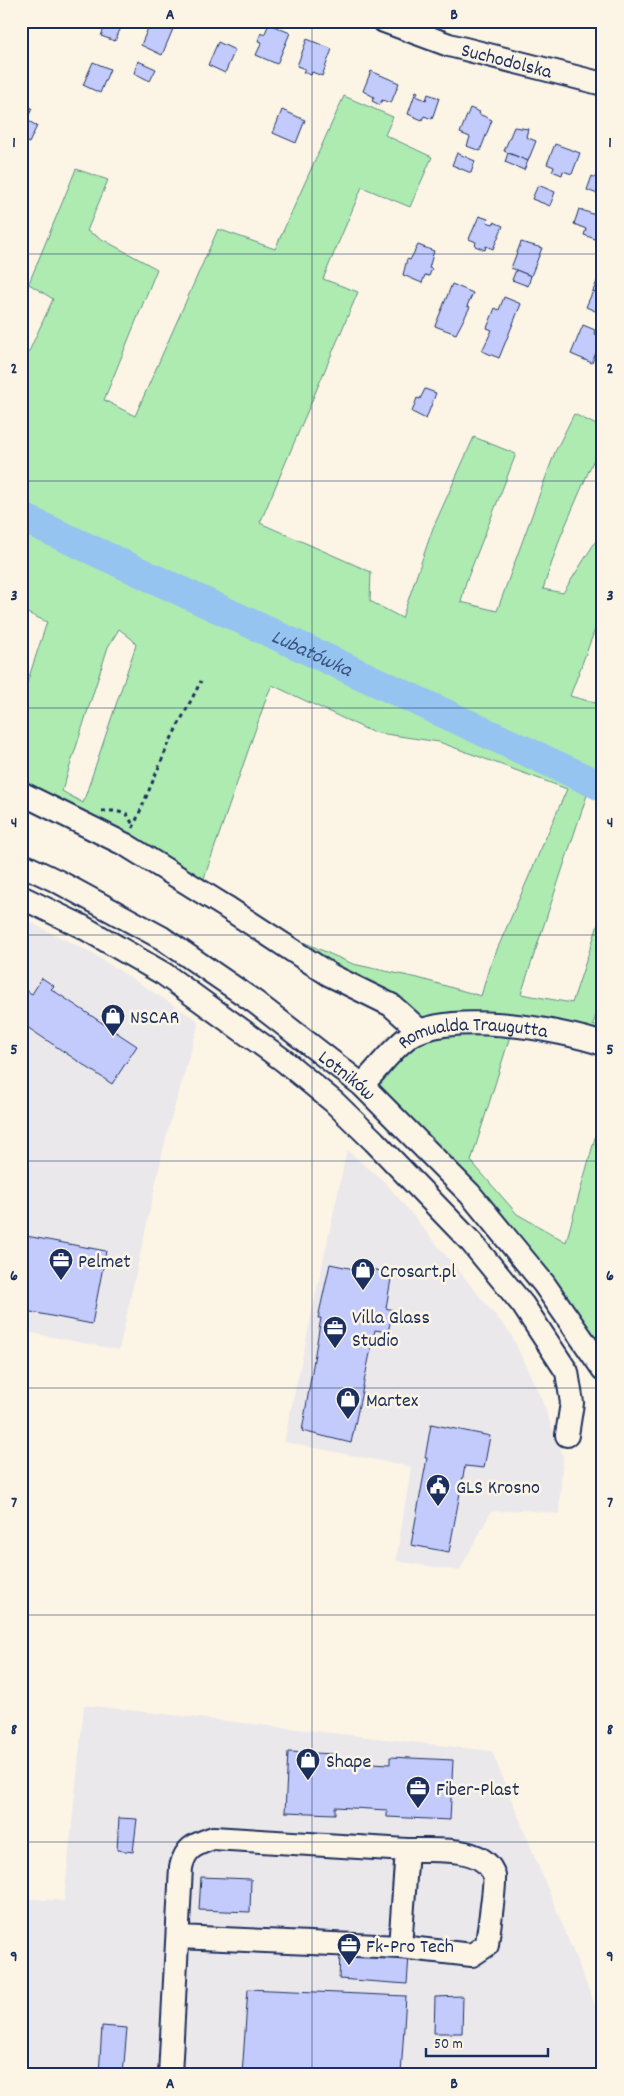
<svg xmlns="http://www.w3.org/2000/svg" width="624" height="2096" viewBox="0 0 624 2096" font-family="Dekko,sans-serif">
<rect width="100%" height="100%" fill="#fcf5e5"/>
<filter id="ink" filterUnits="userSpaceOnUse"><feTurbulence type="fractalNoise" baseFrequency=".02" numOctaves="2"/><feDisplacementMap in="SourceGraphic" scale="10" xChannelSelector="R" yChannelSelector="G"/><feConvolveMatrix kernelMatrix="1 2 1 2 8 2 1 2 1" color-interpolation-filters="sRGB"/></filter>
<g filter="url(#ink)">
<g fill="#ebe8ec">
<polygon points="21,918 92,953 197,1020 198,1026 167,1133 119,1350 21,1331"/>
<polygon points="347,1150 386,1183 511,1334 541,1398 563,1456 559,1514 523,1510 491,1512 459,1571 396,1561 411,1467 284,1442"/>
<polygon points="84,1705 492,1751 603,2025 603,2075 21,2075 21,1898 64,1901"/>
</g>
<g fill="#aeebb1" stroke="#648d88" fill-rule="evenodd">
<path d="M344,96L393,117L385,135L432,157L410,207L362,187L323,279L358,292L260,523L371,572L370,601L402,618L433,528L474,437L516,454L466,582L461,602L497,611L555,452L574,414L603,428V438L560,538L543,589L563,593L599,536L603,525V608L570,696L603,705V798L587,795L521,994L572,1003L603,910V991L593,1025L603,1028V1037L490,1015L448,1013L424,1018L379,986L319,961L294,938L353,964L418,978L481,996L489,968L567,789L439,742L372,732L272,685L267,696L202,884L21,785V701L47,622L21,610V369L53,299L29,284L21,301V280L29,283L76,169L108,180L87,231L157,269L104,400L135,416L218,229L275,249ZM119,629L133,640L136,645L83,803L62,791L108,647Z"/>
<polygon points="442,1032 468,1035 511,1033 471,1161 517,1214 566,1242 603,1109 603,1351 576,1311 467,1174 378,1087 383,1075 409,1046"/>
</g>
<g fill="none" stroke-linecap="round" stroke-linejoin="round">
<path stroke="#96c4f0" stroke-width="30" id="s1" d="M21,517L603,787"/>
</g>
<g fill="#c3cbfd" stroke="#1b2f5e">
<polygon points="107,21 123,23 115,41 101,36"/>
<polygon points="151,21 173,29 162,55 141,45"/>
<polygon points="269,24 290,33 277,64 256,55 262,42 258,41 261,33 264,35"/>
<polygon points="307,39 332,49 322,76 312,72 311,75 303,72 305,69 297,66"/>
<polygon points="218,42 235,50 225,73 208,65"/>
<polygon points="138,61 156,69 150,81 134,73"/>
<polygon points="93,62 110,69 100,93 83,85"/>
<polygon points="371,71 399,83 391,103 382,100 380,105 372,101 374,97 363,91"/>
<polygon points="416,91 418,92 416,96 426,100 428,94 439,98 432,119 424,116 422,120 408,114"/>
<polygon points="21,103 32,108 27,120 37,126 29,143 21,139"/>
<polygon points="470,108 480,112 479,114 492,120 480,151 467,146 470,137 460,133"/>
<polygon points="282,110 305,120 296,143 273,133"/>
<polygon points="514,127 528,129 526,137 536,141 528,161 504,151"/>
<polygon points="555,144 580,153 572,174 563,171 562,175 552,171 554,167 547,164"/>
<polygon points="457,153 475,161 471,173 452,165"/>
<polygon points="508,153 528,161 524,170 505,162"/>
<polygon points="601,165 603,166 603,196 587,190 592,176 596,178"/>
<polygon points="538,185 555,192 550,206 532,199"/>
<polygon points="579,209 603,218 595,239 584,235 586,229 574,224"/>
<polygon points="479,216 488,219 487,222 493,224 494,222 503,226 493,249 486,246 485,250 475,246 476,242 469,239"/>
<polygon points="521,242 542,248 531,276 511,268"/>
<polygon points="418,245 434,251 429,268 432,269 429,276 425,275 422,283 403,275 407,259 410,260"/>
<polygon points="516,270 531,276 528,286 512,280"/>
<polygon points="598,279 603,281 603,296 593,291"/>
<polygon points="452,284 473,293 467,306 470,307 456,334 435,326"/>
<polygon points="593,291 603,296 603,307 600,313 586,307"/>
<polygon points="504,297 521,304 499,358 482,351 492,330 487,328 495,308 499,310"/>
<polygon points="583,325 595,330 594,334 602,337 592,363 571,354"/>
<polygon points="425,389 436,393 426,419 412,412 417,398 420,399"/>
<polygon points="42,978 54,986 51,989 137,1046 112,1084 27,1027 23,1031 21,1030 21,990 22,988 32,994"/>
<polygon points="21,1235 106,1251 92,1324 21,1310"/>
<polygon points="330,1264 359,1270 360,1267 392,1273 386,1308 393,1310 388,1332 375,1330 351,1443 302,1431 321,1318 318,1318"/>
<polygon points="431,1424 490,1436 484,1468 465,1466 449,1552 411,1545 427,1458 425,1458"/>
<polygon points="288,1752 337,1754 337,1761 390,1764 390,1757 453,1760 450,1820 387,1817 387,1810 335,1807 335,1814 285,1812"/>
<polygon points="119,1818 137,1819 133,1852 117,1850"/>
<polygon points="201,1877 251,1879 250,1912 199,1910"/>
<polygon points="340,1952 409,1956 407,1984 339,1979"/>
<polygon points="248,1989 406,1996 401,2075 242,2075"/>
<polygon points="463,1996 462,2033 434,2033 435,1997"/>
<polygon points="102,2026 127,2028 123,2075 99,2075"/>
</g>
<g fill="none" stroke-linecap="round" stroke-linejoin="round">
<defs>
<g id="minor">
<path id="s2" d="M384,21L449,45L603,84"/>
<polyline points="21,793 126,845 226,907 330,975 391,1005 420,1031"/>
<path id="s3" d="M21,864L59,882L162,938L255,1002L362,1085L470,1194L544,1284L603,1369"/>
<polyline points="21,897 81,926 164,974 283,1060 334,1102 374,1141 472,1243 523,1305 567,1372 572,1403 567,1435"/>
<path id="s4" d="M362,1085C376,1071 391,1050 407,1038C445,1009 560,1029 603,1044"/>
<path d="M400,1947L472,1955L487,1945C488,1933 496,1884 494,1876C485,1844 432,1851 407,1850"/>
<path d="M170,2075L181,1867C186,1847 194,1845 213,1838L407,1850L400,1947L178,1937"/>
</g>
</defs>
<use href="#minor" stroke="#1b2f5e" stroke-width="26"/>
<g stroke="#1b2f5e" stroke-width="3" stroke-dasharray="4 4" stroke-linecap="butt">
<polyline points="102,811 115,811 127,814 133,825"/>
<polyline points="133,828 169,743 201,681"/>
</g>
<use href="#minor" stroke="#fcf5e5" stroke-width="22"/>
</g>
</g>
<path fill="none" stroke="#1b2f5e" stroke-width="1" stroke-opacity="0.55" d="M312,21V2075M21,254H603M21,481H603M21,708H603M21,935H603M21,1161H603M21,1388H603M21,1615H603M21,1842H603"/>
<defs>
<symbol id="shop-pin" viewBox="-11 -11 22 30"><path d="M0 17L-7.5 6A9.5 9.5 0 1 1 7.5 6Z" fill="#1b2f5e" stroke="#fcf5e5"/><path d="M-5-2.5h2.3a2.7 3.5 0 0 1 5.4 0H5L5.5 6h-11ZM-1.5-2.5h3a1.5 2.3 0 0 0-3 0Z" fill="#fff"/></symbol>
<symbol id="office-pin" viewBox="-11 -11 22 30"><path d="M0 17L-7.5 6A9.5 9.5 0 1 1 7.5 6Z" fill="#1b2f5e" stroke="#fcf5e5"/><path d="M-6-3h4V-5.5h4V-3h4V5H-6ZM-1-4.5V-3h2v-1.5ZM-6 0V1H6V0Z" fill="#fff"/></symbol>
<symbol id="civic-pin" viewBox="-11 -11 22 30"><path d="M0 17L-7.5 6A9.5 9.5 0 1 1 7.5 6Z" fill="#1b2f5e" stroke="#fcf5e5"/><path d="M-.6-6.5H3V-4.5H.6V-3L4-1V1h2V6H-6V1h2V-1L-.6-3ZM-1.2 2.5V6h2.4V2.5Z" fill="#fff"/></symbol>
</defs>
<g fill-rule="evenodd">
<use href="#shop-pin" x="99" y="1002" width="28" height="38"/>
<use href="#office-pin" x="47" y="1246" width="28" height="38"/>
<use href="#shop-pin" x="349" y="1256" width="28" height="38"/>
<use href="#office-pin" x="321" y="1314" width="28" height="38"/>
<use href="#shop-pin" x="334" y="1385" width="28" height="38"/>
<use href="#civic-pin" x="424" y="1472" width="28" height="38"/>
<use href="#shop-pin" x="294" y="1746" width="28" height="38"/>
<use href="#office-pin" x="404" y="1774" width="28" height="38"/>
<use href="#office-pin" x="335" y="1931" width="28" height="38"/>
</g>
<g text-anchor="middle" stroke-width="5" stroke-linejoin="round" paint-order="stroke">
<g font-size="20" fill="#1b2f5e" stroke="#fcf5e5">
<text dy="7" stroke="none"><textPath href="#s2" startOffset="129">Suchodolska</textPath></text>
<text dy="7" stroke="none"><textPath href="#s4" startOffset="132">Romualda Traugutta</textPath></text>
<text dy="7" stroke="none"><textPath href="#s3" startOffset="390">Lotników</textPath></text>
</g>
<g font-size="20" fill="#1b2f5e" stroke="#fcf5e5" text-anchor="start">
<text x="130" y="1023">NSCAR</text>
<text x="78" y="1267">Pelmet</text>
<text x="380" y="1277">Crosart.pl</text>
<text x="352" y="1323">Villa Glass<tspan x="352" dy="23">Studio</tspan></text>
<text x="366" y="1406">Martex</text>
<text x="456" y="1493">GLS Krosno</text>
<text x="326" y="1767">Shape</text>
<text x="436" y="1795">Fiber-Plast</text>
<text x="366" y="1952">Fk-Pro Tech</text>
</g>
<g font-size="21" font-style="italic" fill="#3a5482" stroke="#fcf5e5">
<text dy="7" stroke="none"><textPath href="#s1" startOffset="321">Lubatówka</textPath></text>
</g>
</g>
<rect width="624" height="2096" fill="none" stroke="#fcf5e5" stroke-width="55"/>
<path d="M426 2048v8h122v-8" fill="none" stroke="#1b2f5e" stroke-width="2.5"/>
<text x="434" y="2048" font-size="15" fill="#1b2f5e" stroke="#fcf5e5" stroke-width="4" paint-order="stroke">50 m</text>
<rect x="28" y="28" width="568" height="2040" fill="none" stroke="#1b2f5e" stroke-width="2"/>
<g font-size="16" text-anchor="middle" font-weight="bold" fill="#1b2f5e">
<text x="170" y="19">A</text>
<text x="454" y="19">B</text>
<text x="14" y="147">1</text>
<text x="610" y="147">1</text>
<text x="14" y="373">2</text>
<text x="610" y="373">2</text>
<text x="14" y="600">3</text>
<text x="610" y="600">3</text>
<text x="14" y="827">4</text>
<text x="610" y="827">4</text>
<text x="14" y="1054">5</text>
<text x="610" y="1054">5</text>
<text x="14" y="1280">6</text>
<text x="610" y="1280">6</text>
<text x="14" y="1507">7</text>
<text x="610" y="1507">7</text>
<text x="14" y="1734">8</text>
<text x="610" y="1734">8</text>
<text x="14" y="1961">9</text>
<text x="610" y="1961">9</text>
<text x="170" y="2088">A</text>
<text x="454" y="2088">B</text>
</g>
</svg>
